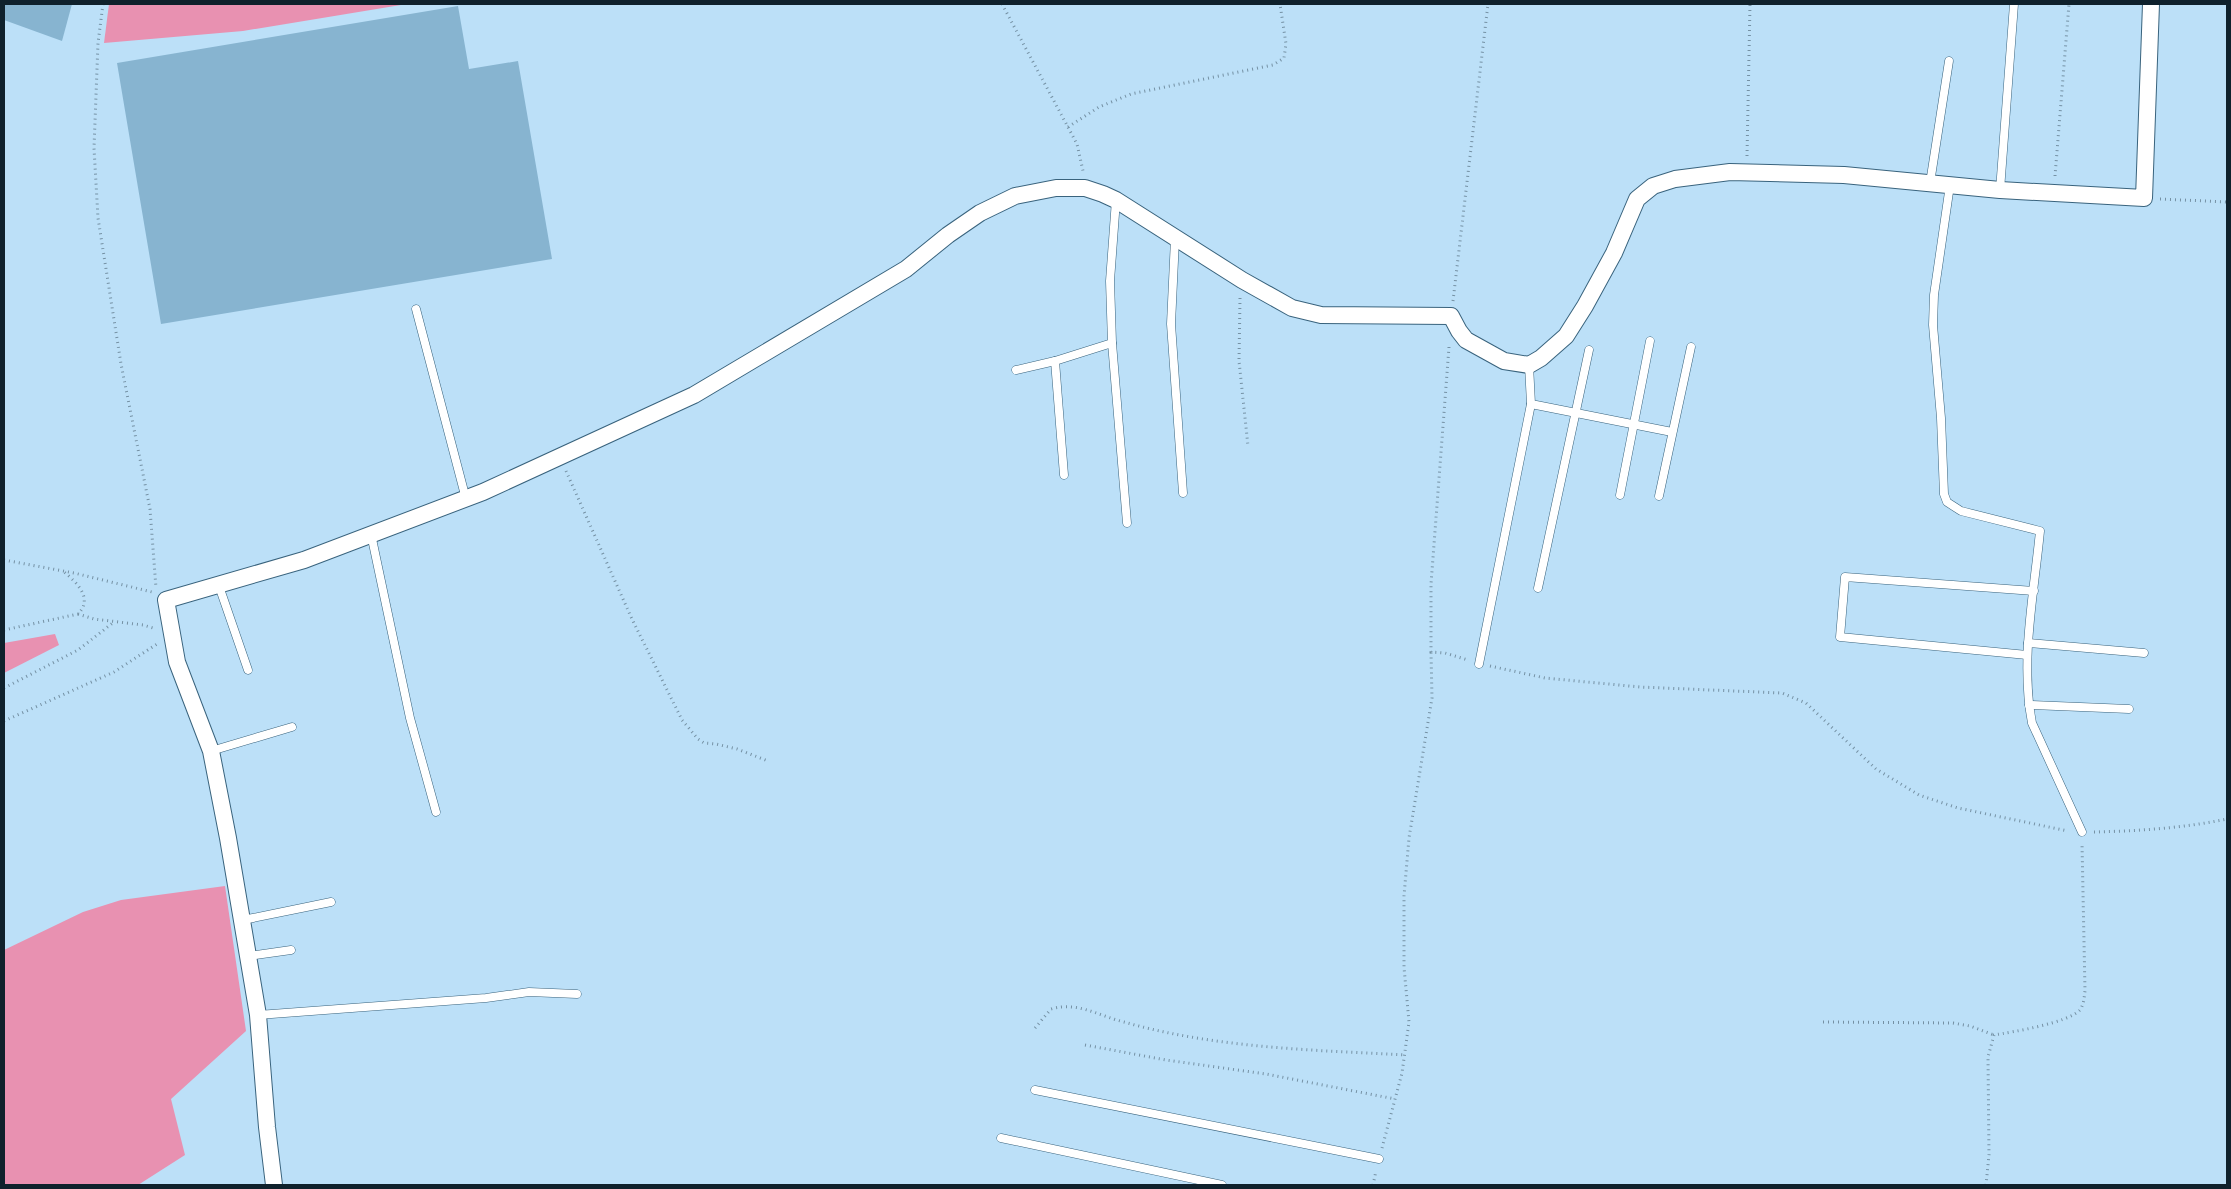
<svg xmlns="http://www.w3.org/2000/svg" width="2231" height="1189" viewBox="0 0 2231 1189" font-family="'DejaVu Sans',sans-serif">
<rect width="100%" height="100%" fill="#bce0f8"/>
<g fill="#e891b1">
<polygon points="109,4 407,4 243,31 104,43"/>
<polygon points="55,634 59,645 4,673 4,643"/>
<polygon points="225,886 246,1031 171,1099 185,1155 138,1185 4,1185 4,950 83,912 121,900"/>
</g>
<g fill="#87b4d0">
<polygon points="4,4 72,4 62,41 4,20"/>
<polygon points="458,6 469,69 518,61 552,259 161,324 117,63"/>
</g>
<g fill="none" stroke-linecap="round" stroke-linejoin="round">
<defs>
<g id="lane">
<polyline points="1930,183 1949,61"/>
<path d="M1950,185L1934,295L1933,325L1941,418L1944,494L1947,502L1961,511L2040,531C2034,594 2020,660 2032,723L2082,832"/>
<polyline points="2000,190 2014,4"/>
<polyline points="1175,239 1171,324 1183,493"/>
<polyline points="416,309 466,499"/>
<polyline points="1112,343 1127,523"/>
<polyline points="1529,365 1531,404 1672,432"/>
<polyline points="1016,370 1055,361"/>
<polyline points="1064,475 1055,361 1112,343 1110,281 1116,200"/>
<polyline points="1620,495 1650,341"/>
<polyline points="1659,496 1691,347"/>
<polyline points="371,534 410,718 436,812"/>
<polyline points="219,586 248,670"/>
<polyline points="1538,588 1589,350"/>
<polyline points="2028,643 2144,653"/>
<polyline points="2027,655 1840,637 1845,577 2034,591"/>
<polyline points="1479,664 1531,404"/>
<polyline points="2029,705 2129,709"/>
<polyline points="211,751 292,727"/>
<polyline points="243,920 331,902"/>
<polyline points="249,956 291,950"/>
<polyline points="258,1015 486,998 529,992 577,994"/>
<polyline points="1035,1090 1379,1159"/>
<polyline points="1001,1138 1222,1185"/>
</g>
<polyline id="street" points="274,1185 267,1127 258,1015 228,838 211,751 177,662 166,600 304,560 483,492 694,395 906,269 948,235 980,213 1015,196 1056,188 1085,188 1103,194 1116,200 1242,280 1292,308 1321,315 1451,316 1459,331 1466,340 1504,361 1529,365 1541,358 1566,336 1585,306 1614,253 1637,199 1653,186 1675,179 1730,172 1844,175 2000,190 2144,198 2151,4"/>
</defs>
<use href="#lane" stroke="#39637d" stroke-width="9"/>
<use href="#street" stroke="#39637d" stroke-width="18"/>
<g stroke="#7591a4" stroke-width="3" stroke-dasharray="1 4" stroke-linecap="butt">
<polyline points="103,4 98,43 94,148 98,218 121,364 150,509 156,588"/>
<polyline points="1002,4 1077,144 1083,171"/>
<polyline points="1068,127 1099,107 1131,94 1273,65 1284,58 1286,44 1280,4"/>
<polyline points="1747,156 1750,4"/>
<polyline points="2055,176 2069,4"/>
<polyline points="2160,199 2227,202"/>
<polyline points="1240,298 1239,361 1248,446"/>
<polyline points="1453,301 1488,4"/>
<polyline points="1449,347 1431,584 1431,652 1445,653 1468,660"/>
<polyline points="566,471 631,617 682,720 698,739 704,743 716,744 737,749 768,761"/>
<polyline points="4,560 74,573 152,592"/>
<polyline points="78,614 94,619 143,625 153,628"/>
<path d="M4,630L78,614C94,598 76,582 63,571"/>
<polyline points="1490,666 1545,678 1640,687 1782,693 1806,703 1876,769 1919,795 1958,808 2068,831"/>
<polyline points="4,688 78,650 114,622"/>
<polyline points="4,721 114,672 157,644"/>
<path d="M2094,832C2138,831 2184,828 2227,819"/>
<polyline points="1823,1022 1953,1023 1970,1026 1994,1035"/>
<path d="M1035,1028L1051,1009C1077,1001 1099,1016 1124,1022C1215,1048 1312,1050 1405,1055"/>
<polyline points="1085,1045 1166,1060 1266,1074 1395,1099"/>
<polyline points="1382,1148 1402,1073 1409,1022 1404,967 1404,896 1409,838 1432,698 1431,652"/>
<polyline points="1373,1185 1376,1171"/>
<path d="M1986,1185L1989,1155L1988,1057L1994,1035C2012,1032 2068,1023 2080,1010C2084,1004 2084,998 2085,991L2082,843"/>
</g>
<use href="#lane" stroke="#fff" stroke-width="8"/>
<use href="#street" stroke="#fff" stroke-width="16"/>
</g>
<rect width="2231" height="1189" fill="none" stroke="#0f212c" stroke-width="10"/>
</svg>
